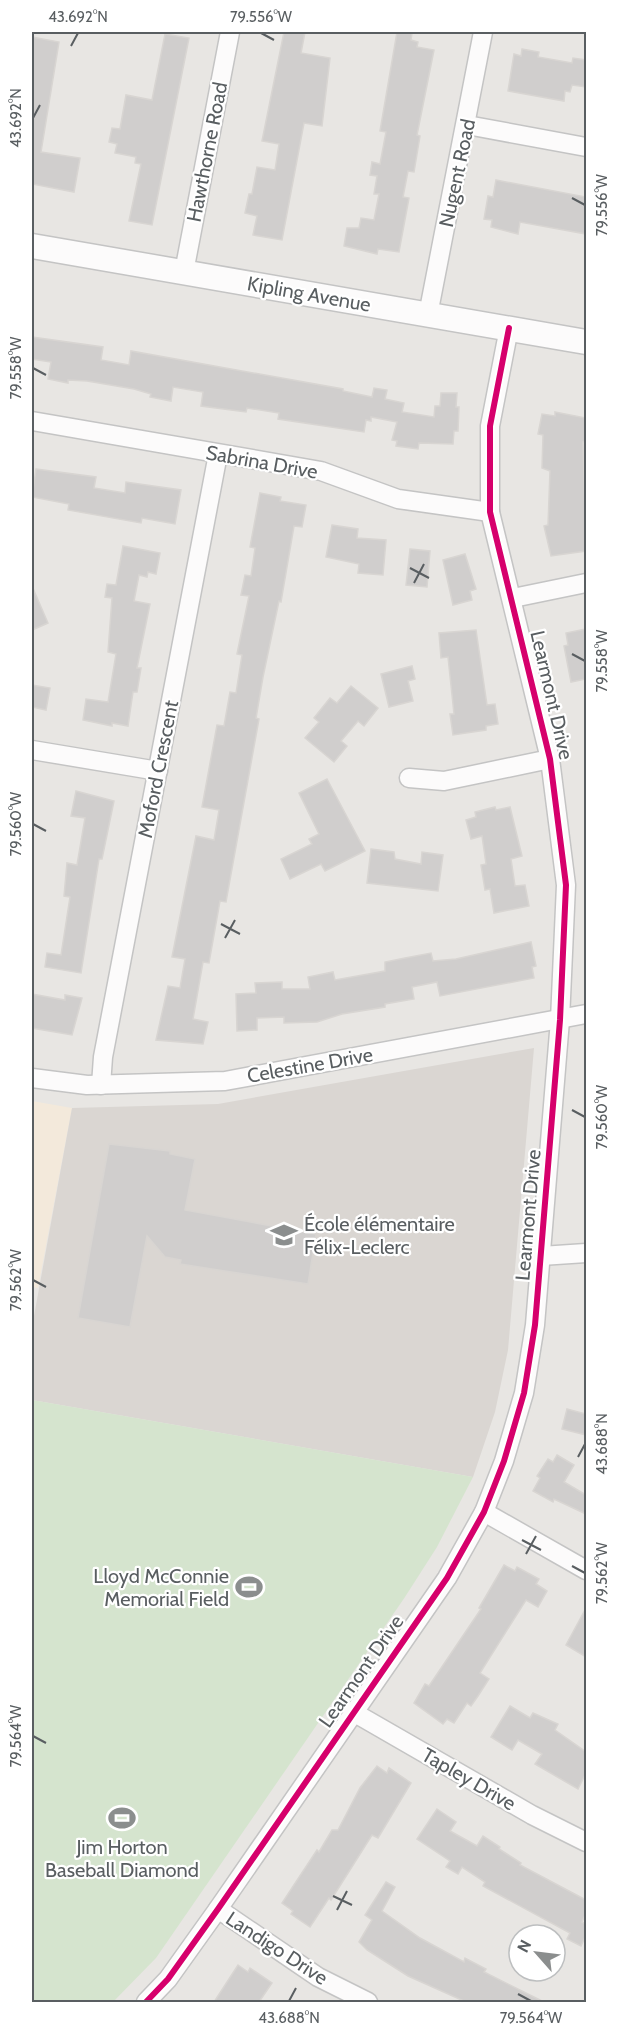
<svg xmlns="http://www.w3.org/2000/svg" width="618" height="2034" viewBox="0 0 618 2034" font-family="Cabin,sans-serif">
<rect width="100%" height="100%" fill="#e8e6e3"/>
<polygon fill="#f3e9db" points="32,1101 72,1108 38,1288 32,1287"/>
<polygon fill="#dad6d2" points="534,1048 508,1350 495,1412 473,1477 32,1400 32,1327 72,1108 218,1104"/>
<polygon fill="#d5e4ce" points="32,1400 473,1477 437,1547 405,1597 156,1958 113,2002 32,2002"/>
<g fill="#d0cecd" stroke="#d8d5d2" stroke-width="1.5">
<polygon points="284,32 305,32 301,53 330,58 322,126 304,123 282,240 253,235 257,216 245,213 249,194 252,194 257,167 275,170 279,144 262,141"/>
<polygon points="397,32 412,33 411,40 418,42 417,47 434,50 417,135 420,136 414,172 408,171 403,197 409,198 399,252 378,249 377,254 344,246 347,228 359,228 361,218 374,220 379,194 374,194 377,176 370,175 372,162 380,164 386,132 380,131"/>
<polygon points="165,34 189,38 152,225 129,221 141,164 135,163 136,157 115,153 117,144 109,142 112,128 120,129 126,95 152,100"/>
<polygon points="32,37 59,42 41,152 80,158 74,192 32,184"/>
<polygon points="522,49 539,52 538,57 572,63 573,58 586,60 586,87 572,85 570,92 565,91 564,101 508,91 514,54 521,56"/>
<polygon points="496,180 586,197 586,234 520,222 518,234 491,227 492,220 484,219 488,196 493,197"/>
<polygon points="32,337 103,347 101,360 129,365 131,351 343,389 343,391 372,397 374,388 387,390 385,399 404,403 402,412 434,417 435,406 440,406 441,393 457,393 456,407 459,407 458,431 454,431 453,444 419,443 418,449 396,446 397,441 392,440 397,422 371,417 371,421 366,420 364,432 278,419 279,413 247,408 246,412 201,406 203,392 173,387 171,401 150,397 151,394 134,389 87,381 68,380 68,383 48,379 51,362 32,359"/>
<polygon points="555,412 586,418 586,442 583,442 586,551 551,556 544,526 548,525 550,471 542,468 543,435 538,434 542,414 555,416"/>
<polygon points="36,469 96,477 94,488 125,493 126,482 181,490 175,524 142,518 141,523 68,510 69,504 32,497"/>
<polygon points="260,493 281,497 280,501 306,505 302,527 294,526 281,602 279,601 263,677 256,718 259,719 226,902 220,901 209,963 203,962 193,1019 208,1022 203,1044 156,1040 168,986 180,988 185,959 172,957 196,836 214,840 219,810 202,807 217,725 224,726 230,692 236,693 242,655 237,654 249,596 241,595 245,575 251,576 255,548 250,547"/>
<polygon points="332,525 358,529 357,538 386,540 383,575 358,573 359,564 326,557"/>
<polygon points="123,546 160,553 156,574 148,572 147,577 139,575 134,601 150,604 137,668 141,668 137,692 133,692 128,726 112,723 112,726 83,720 86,699 108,702 116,654 108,652 112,598 105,597 107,584 116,585"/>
<polygon points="410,549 430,551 427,587 406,585"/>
<polygon points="465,554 476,589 470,591 472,600 453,605 443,560"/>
<polygon points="32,586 48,623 32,630"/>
<polygon points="586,629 586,679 571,682 564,646 568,645 566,633"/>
<polygon points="476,630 487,705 495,704 498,724 486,726 486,730 453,735 450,714 454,714 448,657 441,658 439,633"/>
<polygon points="412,666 415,679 408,681 413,701 389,707 381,674"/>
<polygon points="32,685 50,688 46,710 32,707"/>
<polygon points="351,686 378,708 364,726 358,721 341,741 347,746 334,762 305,738 319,722 314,718 330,698 337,703"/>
<polygon points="327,779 365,851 325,871 321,864 290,879 281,859 312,844 309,839 319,834 299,793"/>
<polygon points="76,791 114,801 102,859 99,859 81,973 45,967 47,953 61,955 70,897 64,896 67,863 77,865 85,818 71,816"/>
<polygon points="495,807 496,810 510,807 522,856 511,859 515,886 525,885 529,906 494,913 490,889 485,890 481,865 486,864 482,836 471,839 466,820 476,817 475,812"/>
<polygon points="371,849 394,852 395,859 421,864 422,852 443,855 438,891 367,883"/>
<polygon points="531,942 536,966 532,967 534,978 440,996 437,982 412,987 414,999 385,1004 385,1007 342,1014 317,1022 284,1023 284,1017 257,1018 257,1030 237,1031 236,994 256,993 255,983 282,982 282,989 310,989 308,977 333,972 335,980 385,971 385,962 405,958 431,953 433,961 456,959"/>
<polygon points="32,994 65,1000 65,995 82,998 72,1035 32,1028"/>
<polygon points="109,1144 170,1151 170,1154 195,1159 185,1210 316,1234 308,1284 180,1264 181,1260 165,1257 147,1236 130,1327 78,1318"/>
<polygon points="567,1409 586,1414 586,1435 562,1429"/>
<polygon points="557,1455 574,1465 564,1482 586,1495 586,1514 554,1499 553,1502 533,1491 540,1478 537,1476 548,1459 553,1462"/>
<polygon points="504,1565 515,1571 517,1567 539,1579 536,1584 547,1591 538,1607 526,1600 480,1673 489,1679 478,1696 471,1706 467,1703 454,1723 447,1719 443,1724 414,1703 425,1684 429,1686 481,1609 479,1608"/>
<polygon points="586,1608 586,1657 566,1645"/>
<polygon points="510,1706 530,1718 533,1713 558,1724 555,1730 586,1752 586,1773 578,1789 535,1764 542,1754 518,1740 512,1750 491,1737"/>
<polygon points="377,1766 387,1773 389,1768 411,1783 378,1838 372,1835 331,1900 329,1898 310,1927 291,1914 293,1911 282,1903 317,1850 319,1852 332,1830 338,1830 360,1788"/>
<polygon points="437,1809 456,1822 450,1831 477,1846 483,1836 500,1847 499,1849 521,1863 520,1865 586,1900 586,1913 582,1922 586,1924 586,1935 581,1946 567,1939 570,1933 483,1886 485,1882 462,1867 458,1874 446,1867 450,1861 417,1839"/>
<polygon points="386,1882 395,1887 382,1911 420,1938 464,1962 465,1958 486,1969 484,1972 544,2002 466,2002 408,1976 367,1950 359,1942 372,1920 365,1915"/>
<polygon points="238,1965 248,1972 250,1968 272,1983 259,2002 214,2002"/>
</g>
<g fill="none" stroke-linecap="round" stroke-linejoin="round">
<defs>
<g id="minor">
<polyline points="467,125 586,147"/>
<polyline points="184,272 230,32"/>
<polyline points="428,315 483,32"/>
<polyline points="32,421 321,471 398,499 490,512"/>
<polyline points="513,598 586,583"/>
<polyline points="32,750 158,771"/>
<polyline points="409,778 444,781 550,759"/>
<polyline points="32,1078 87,1085 225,1081 586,1014"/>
<polyline points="101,1085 103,1057 218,454"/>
<polyline points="541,1256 586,1253"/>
<polyline points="484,1512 586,1570"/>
<polyline points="353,1712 532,1815 586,1842"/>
<polyline points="218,1909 318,1977 368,2002"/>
<polyline points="146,2002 168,1979 218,1909 447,1578 484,1512 504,1461 524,1393 535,1325 560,1020 566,885 550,759 490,512 490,426 509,328"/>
</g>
<polyline id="secondary" points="32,246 586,342"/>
</defs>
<use href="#minor" stroke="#c4c4c4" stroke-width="21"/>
<use href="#secondary" stroke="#c4c4c4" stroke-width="27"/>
<use href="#minor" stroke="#fcfbfb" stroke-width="18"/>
<use href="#secondary" stroke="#fcfbfb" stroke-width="24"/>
<defs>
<polyline id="cycleway" points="146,2002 168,1979 218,1909 447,1578 484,1512 504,1461 524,1393 535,1325 560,1020 566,885 550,759 490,512 490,426 509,328"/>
</defs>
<use href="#cycleway" stroke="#fff" stroke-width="10"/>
<use href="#cycleway" stroke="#d6006c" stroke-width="6"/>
</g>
<path fill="none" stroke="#595e61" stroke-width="2" d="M261,33L274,40M71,46L78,33M33,118L40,105M572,198L585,205M33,368L46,375M410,568L429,578M414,583L424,564M572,654L585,661M33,824L46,831M221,924L240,934M225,938L235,920M572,1110L585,1117M33,1280L46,1287M578,1457L585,1444M522,1540L541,1550M526,1554L536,1536M572,1566L585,1573M33,1736L46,1743M333,1896L352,1905M337,1910L347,1891M518,1994L531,2001M289,2001L296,1988"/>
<defs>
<symbol id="school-bare" viewBox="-9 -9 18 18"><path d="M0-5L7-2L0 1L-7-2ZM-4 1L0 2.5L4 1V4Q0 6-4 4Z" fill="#8b8e8e" stroke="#fff" stroke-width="2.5" paint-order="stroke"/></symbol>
<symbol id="stadium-bare" viewBox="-9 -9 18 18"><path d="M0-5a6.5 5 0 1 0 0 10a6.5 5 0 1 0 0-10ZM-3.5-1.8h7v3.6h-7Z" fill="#8b8e8e" stroke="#fff" stroke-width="2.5" paint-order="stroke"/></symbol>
</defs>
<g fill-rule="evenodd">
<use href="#school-bare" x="265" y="1216" width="38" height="38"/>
<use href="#stadium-bare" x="230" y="1568" width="38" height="38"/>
<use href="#stadium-bare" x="103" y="1799" width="38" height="38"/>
</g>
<g text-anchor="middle" stroke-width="4.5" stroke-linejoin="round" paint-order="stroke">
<g font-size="20" fill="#595e61" stroke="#fff">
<text transform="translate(207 152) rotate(-79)" y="7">Hawthorne Road</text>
<text transform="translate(457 173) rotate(-78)" y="7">Nugent Road</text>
<text transform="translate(309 294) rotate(10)" y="7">Kipling Avenue</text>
<text transform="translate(262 462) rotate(10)" y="7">Sabrina Drive</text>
<text transform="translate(552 695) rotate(77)" y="7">Learmont Drive</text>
<text transform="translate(158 769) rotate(-79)" y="7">Moford Crescent</text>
<text transform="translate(310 1065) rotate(-10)" y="7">Celestine Drive</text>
<text transform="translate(528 1215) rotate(-85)" y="7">Learmont Drive</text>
<text transform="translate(361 1671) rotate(-55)" y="7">Learmont Drive</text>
<text transform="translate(469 1779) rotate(30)" y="7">Tapley Drive</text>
<text transform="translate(277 1948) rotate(33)" y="7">Landigo Drive</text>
</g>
<g font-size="20" fill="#595e61" stroke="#fff" text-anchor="start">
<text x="304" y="1231">École élémentaire<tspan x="304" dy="23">Félix-Leclerc</tspan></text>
<text x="229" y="1583" text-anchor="end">Lloyd McConnie<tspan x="229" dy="23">Memorial Field</tspan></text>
<text x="122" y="1854" text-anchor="middle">Jim Horton<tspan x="122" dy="23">Baseball Diamond</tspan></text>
</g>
</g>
<rect width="618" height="2034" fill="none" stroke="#ffffff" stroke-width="66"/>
<g transform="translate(537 1953) rotate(298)"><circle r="28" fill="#ffffff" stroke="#bdbfc0" stroke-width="1.5"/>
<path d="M0-4.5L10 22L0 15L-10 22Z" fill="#8b8e8e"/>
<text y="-9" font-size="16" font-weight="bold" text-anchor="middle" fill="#595e61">N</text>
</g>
<rect x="33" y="33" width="552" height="1968" fill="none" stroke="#595e61" stroke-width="2"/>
<g font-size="15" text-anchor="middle" fill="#595e61">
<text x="78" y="22">43.692°N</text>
<text x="261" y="22">79.556°W</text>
<text transform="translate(16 118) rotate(-90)" y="5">43.692°N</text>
<text transform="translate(602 205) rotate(-90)" y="5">79.556°W</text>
<text transform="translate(16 368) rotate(-90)" y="5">79.558°W</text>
<text transform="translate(602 661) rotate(-90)" y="5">79.558°W</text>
<text transform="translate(16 824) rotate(-90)" y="5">79.560°W</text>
<text transform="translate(602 1117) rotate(-90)" y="5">79.560°W</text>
<text transform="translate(16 1280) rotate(-90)" y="5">79.562°W</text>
<text transform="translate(602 1444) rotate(-90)" y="5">43.688°N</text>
<text transform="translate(602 1573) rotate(-90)" y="5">79.562°W</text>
<text transform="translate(16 1736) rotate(-90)" y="5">79.564°W</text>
<text x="289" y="2023">43.688°N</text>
<text x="531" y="2023">79.564°W</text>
</g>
</svg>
